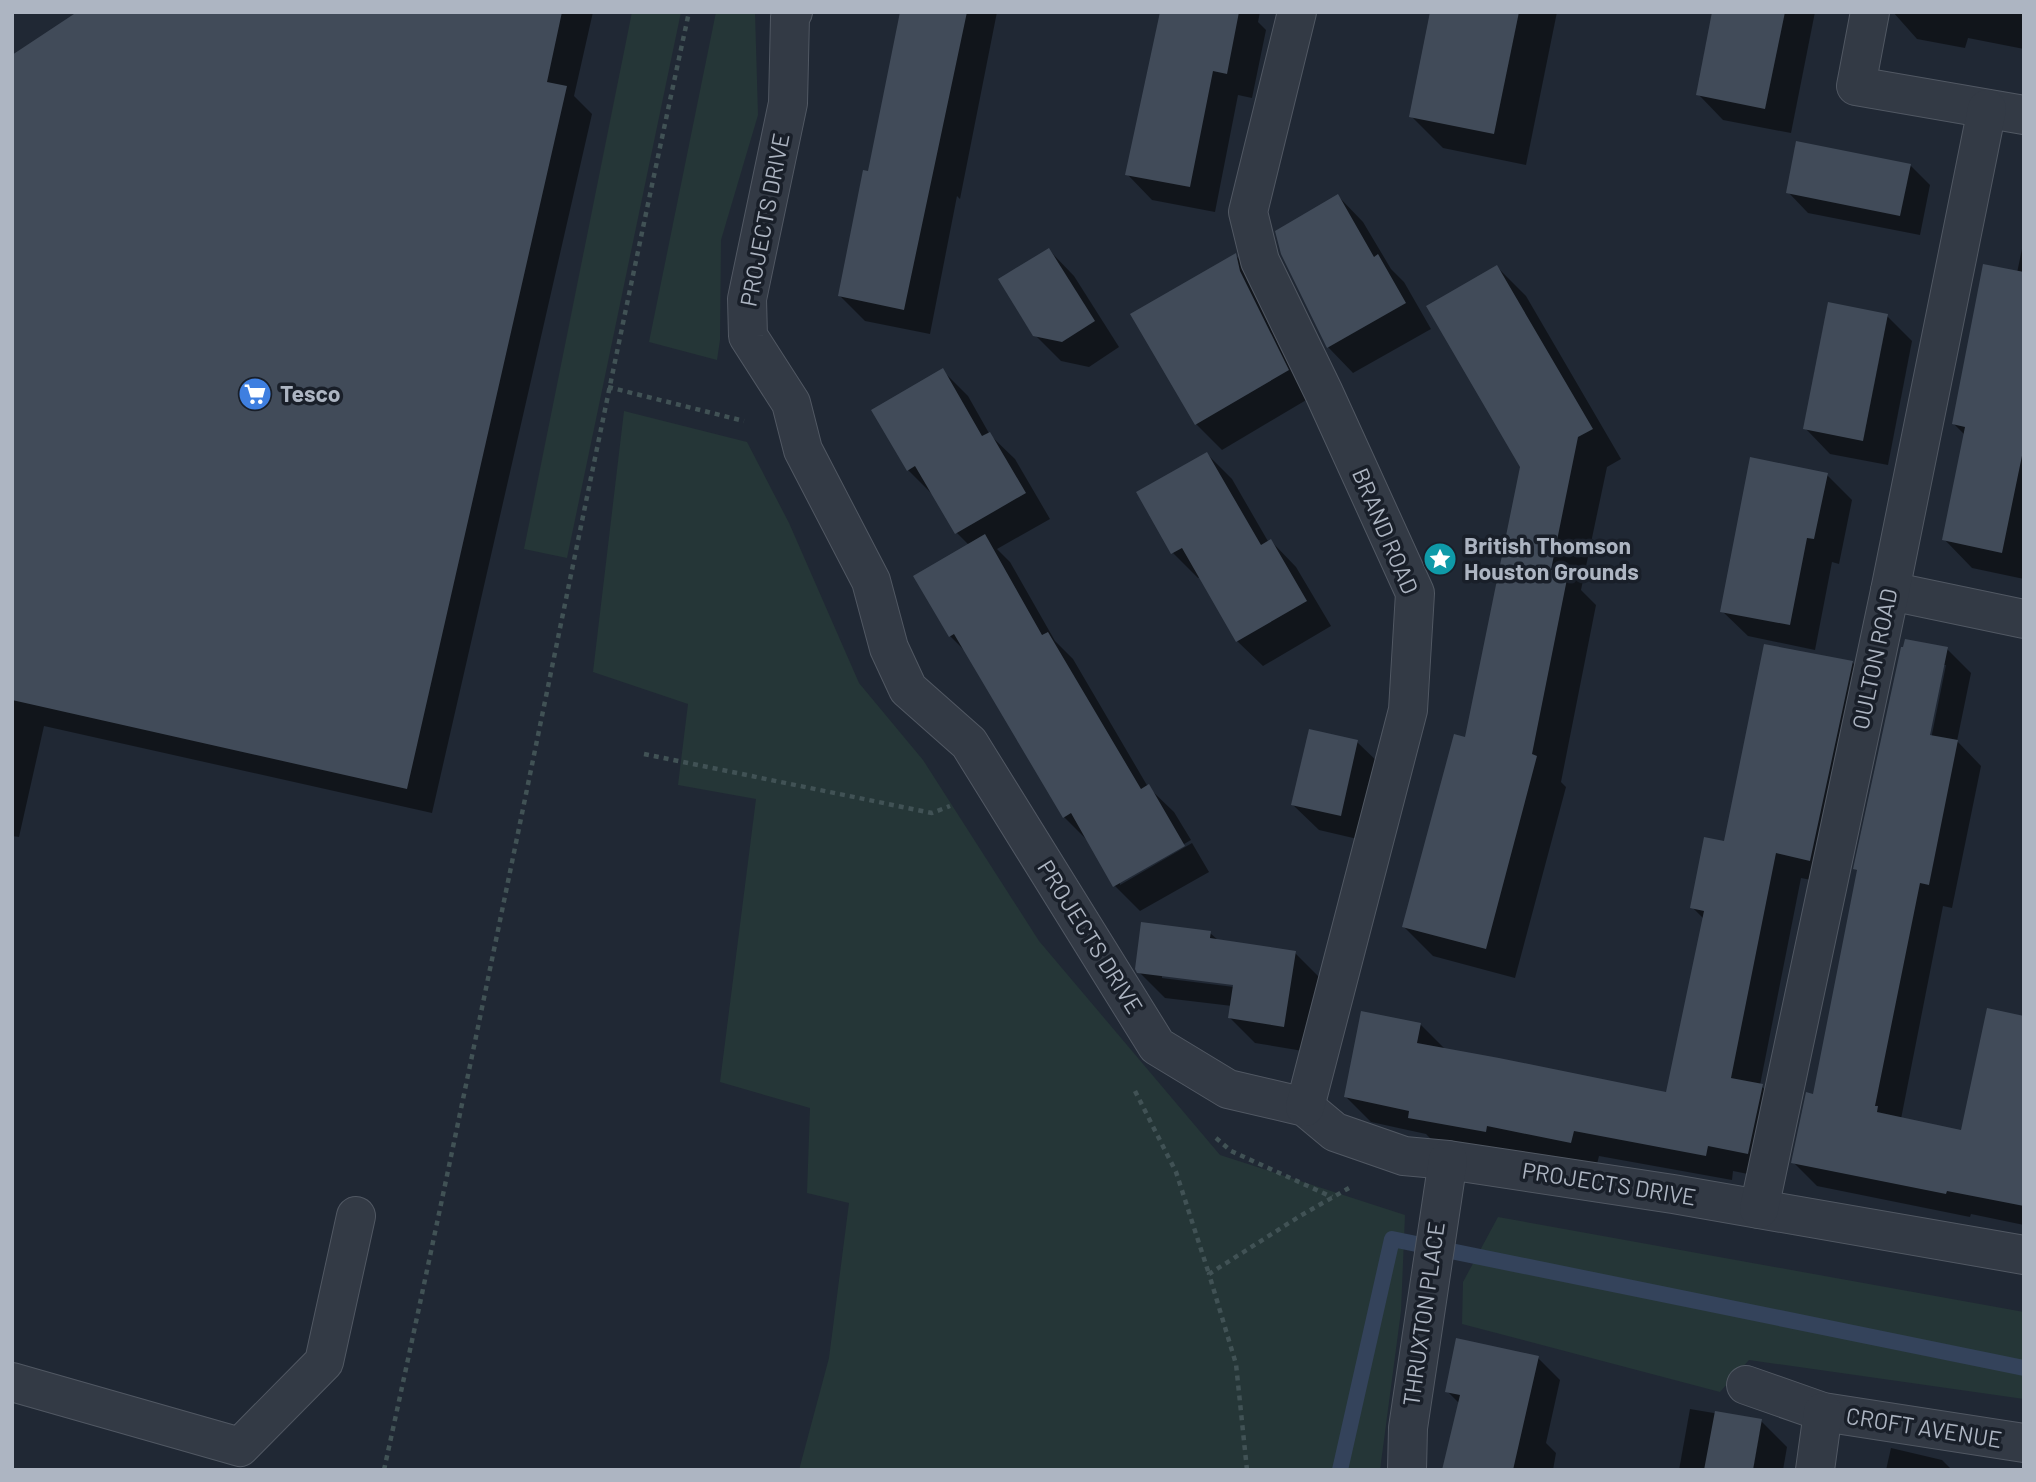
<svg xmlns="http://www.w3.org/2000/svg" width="2036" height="1482" viewBox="0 0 2036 1482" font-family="Barlow,sans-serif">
<rect width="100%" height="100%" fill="#202834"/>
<g fill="#253637">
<polygon points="632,12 681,12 567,558 524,549"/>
<polygon points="716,12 755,12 758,115 721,240 720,340 717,360 649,342"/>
<polygon points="624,411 747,442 789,523 859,683 923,760 1039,941 1220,1155 1405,1215 1401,1311 1380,1470 799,1470 829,1358 849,1203 807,1193 810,1108 720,1082 756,799 678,785 688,704 593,672"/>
<polygon points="1498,1217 2024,1312 2024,1399 1749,1360 1720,1392 1462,1324 1463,1282"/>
</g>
<g fill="#0007" fill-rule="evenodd">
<polygon points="251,12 593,12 574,96 592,114 432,813 44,726 19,837 12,836 12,57"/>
<polygon points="902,12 997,12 960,199 957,196 930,334 865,321 839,295 869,173"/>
<polygon points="1161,12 1260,12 1258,22 1266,30 1252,98 1238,95 1215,212 1152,200 1127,174"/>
<polygon points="1432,12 1557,12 1526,165 1443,148 1411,116"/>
<polygon points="1714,12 1815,12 1791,133 1723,120 1698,94"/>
<polygon points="1893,12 2024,12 2024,49 1968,38 1965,48 1917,39"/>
<polygon points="1910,165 1930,185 1920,235 1808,213 1788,192"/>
<polygon points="1338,196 1363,222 1391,269 1404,282 1431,329 1353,373 1328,347"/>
<polygon points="2024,239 2024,579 1972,568 1944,539 1965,435 1954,424 2017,273"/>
<polygon points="1049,250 1074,276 1119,347 1089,367 1061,361 1035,335"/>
<polygon points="1235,255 1261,281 1313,396 1222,450 1196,424"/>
<polygon points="1497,267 1526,296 1621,459 1607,467 1581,590 1596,605 1561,782 1566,787 1515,978 1433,956 1404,927 1466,739 1522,467"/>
<polygon points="1887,316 1912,341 1888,465 1830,454 1805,428"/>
<polygon points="942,370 968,396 990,435 1015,459 1050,519 997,549 1010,562 1055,641 1073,659 1148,787 1174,812 1191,840 1120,881 1120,885 1192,843 1209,872 1140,911 1115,886 1089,842 1064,817 967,653 950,636 969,545 956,532 933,495 908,470"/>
<polygon points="1207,454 1232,479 1269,543 1271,541 1296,567 1331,626 1263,666 1237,641 1200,577 1198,578 1173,553"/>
<polygon points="1827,475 1852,500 1839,564 1832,562 1815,650 1748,636 1722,611"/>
<path d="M1947,649L1971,673L1957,741L1981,766L1952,908L1943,906L1901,1119L1962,1132L2024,1017V1225L1971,1214L1970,1217L1817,1186L1793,1162L1814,1096L1859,872L1855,869ZM1943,665H1946L1930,744L1926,743Z"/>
<polygon points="1852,662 1878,688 1836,885 1801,878 1760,1085 1788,1111 1773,1179 1733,1171 1732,1180 1599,1156 1596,1168 1435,1143 1426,1134 1371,1122 1346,1097 1420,1024 1446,1050 1667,1095 1704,919 1692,907 1726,844"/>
<polygon points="1357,742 1383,767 1366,841 1319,830 1293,805"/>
<path d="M1210,933L1219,941L1295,953L1320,978L1309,1052L1255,1043L1230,1018L1232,1006L1165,998L1139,972ZM1162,974L1242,985V988L1162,978Z"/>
<polygon points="1538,1358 1560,1380 1546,1443 1556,1453 1553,1470 1444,1470 1460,1404 1447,1391"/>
<polygon points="1690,1409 1761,1421 1787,1447 1783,1470 1679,1470"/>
<polygon points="1891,1448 1942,1460 1952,1470 1886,1470"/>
</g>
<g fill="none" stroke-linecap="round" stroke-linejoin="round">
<polyline stroke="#34435b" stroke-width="16" points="1340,1470 1392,1239 2024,1368"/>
</g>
<g fill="#414b59">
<polygon points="77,12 562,12 547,82 567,86 407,789 12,700 12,55"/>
<polygon points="900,12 967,12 904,310 838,296 863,170 868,171"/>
<polygon points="1160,12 1239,12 1227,74 1213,71 1190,187 1125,175"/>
<polygon points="1430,12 1519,12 1494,134 1409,117"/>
<polygon points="1712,12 1785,12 1765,109 1696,95"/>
<polygon points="1796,141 1911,164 1900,216 1786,193"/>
<polygon points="1338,194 1374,257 1378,254 1406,303 1327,348 1281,254 1275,231"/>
<polygon points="1049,248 1095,321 1062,342 1033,336 998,279"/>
<polygon points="1236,253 1240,271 1289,370 1195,425 1130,314"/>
<polygon points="1983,264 2024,272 2024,446 2002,553 1942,540 1965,427 1952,424"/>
<polygon points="1497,265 1593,429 1578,437 1551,570 1568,574 1532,754 1537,756 1486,949 1402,927 1454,734 1465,737 1520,467 1426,306"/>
<polygon points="1828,302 1888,314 1863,441 1803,429"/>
<polygon points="943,368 982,436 990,432 1026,493 955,534 915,466 907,471 871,410"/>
<polygon points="1207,452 1261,545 1271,539 1307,601 1236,642 1182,548 1171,554 1136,492"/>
<polygon points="1750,457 1828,473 1814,539 1807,538 1790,625 1720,612"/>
<polygon points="985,534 1042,635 1048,632 1141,789 1149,784 1185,846 1113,887 1071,813 1063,818 954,634 949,637 913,576"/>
<polygon points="1905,639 1948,647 1930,735 1958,740 1929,885 1920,883 1875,1106 1878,1106 1877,1112 1961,1130 1987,1008 2024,1016 2024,1206 1947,1191 1946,1194 1791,1163 1806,1092 1813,1094 1857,870 1853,869 1901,647 1903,647"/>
<polygon points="1764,644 1853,661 1810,861 1776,853 1731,1078 1763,1084 1748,1154 1708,1146 1706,1156 1574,1131 1571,1143 1487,1126 1486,1132 1408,1118 1409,1111 1344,1097 1361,1011 1421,1023 1417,1043 1499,1058 1666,1092 1704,911 1690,908 1704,837 1724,841"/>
<polygon points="1309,729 1358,740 1341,816 1291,805"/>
<polygon points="1141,922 1211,931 1210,938 1296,951 1284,1027 1228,1018 1233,985 1137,973 1135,969"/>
<polygon points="1456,1338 1539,1356 1513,1470 1442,1470 1460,1395 1445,1392"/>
<polygon points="1715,1411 1762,1419 1753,1470 1704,1470"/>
</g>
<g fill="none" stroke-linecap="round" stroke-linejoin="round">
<defs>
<g id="minor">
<polyline points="793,12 790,17 788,103 747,299 748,336 791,403 803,450 871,581 889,648 908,689 969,743 1157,1046 1228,1089 1305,1107 1335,1132 1404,1156 1448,1160 1673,1194 2024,1255"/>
<polyline points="1297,12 1248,212 1260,261 1324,393 1415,593 1408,710 1305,1107"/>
<polyline points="1870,12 1856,86 2024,115"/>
<polyline points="1890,591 2024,619"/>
<polyline points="1759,1209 1890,591 1987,109"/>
<polyline points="12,1382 240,1447 324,1362 356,1216"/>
<polyline points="1746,1385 1823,1412 2024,1443"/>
<polyline points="1407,1470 1408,1428 1448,1160"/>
<polyline points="1815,1470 1823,1412"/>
</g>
</defs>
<use href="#minor" stroke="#515863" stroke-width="40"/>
<g stroke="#415255" stroke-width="4.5" stroke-dasharray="5 5" stroke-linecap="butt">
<polyline points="608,387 744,421"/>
<polyline points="644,754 932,813 950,806"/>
<polyline points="1135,1091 1176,1172 1209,1274"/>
<polyline points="1216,1138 1231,1151 1332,1197"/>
<path d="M384,1470C490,985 584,497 689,12"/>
<polyline points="1247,1470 1236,1364 1209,1274 1300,1216 1349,1188"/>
</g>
<use href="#minor" stroke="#333a45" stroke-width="38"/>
</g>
<defs>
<symbol id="supermarket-disc" viewBox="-11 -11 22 22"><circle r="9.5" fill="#3f7fe0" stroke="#191f29"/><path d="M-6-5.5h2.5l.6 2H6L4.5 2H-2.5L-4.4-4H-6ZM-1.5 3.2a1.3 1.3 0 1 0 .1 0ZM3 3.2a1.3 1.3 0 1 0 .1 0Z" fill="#fff"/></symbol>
<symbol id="sight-disc" viewBox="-11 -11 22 22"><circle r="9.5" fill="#0f9aa8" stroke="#191f29"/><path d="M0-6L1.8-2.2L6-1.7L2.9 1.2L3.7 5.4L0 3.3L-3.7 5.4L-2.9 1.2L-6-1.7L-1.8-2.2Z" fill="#fff"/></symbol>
</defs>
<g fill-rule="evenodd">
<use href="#supermarket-disc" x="236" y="375" width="38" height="38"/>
<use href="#sight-disc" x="1421" y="540" width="38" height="38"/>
</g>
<g text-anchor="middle" stroke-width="7" stroke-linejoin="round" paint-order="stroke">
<g font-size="23" fill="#adb5c2" stroke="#191f29">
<text transform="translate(765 220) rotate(-79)" y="8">PROJECTS DRIVE</text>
<text transform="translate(1385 531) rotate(67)" y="8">BRAND ROAD</text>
<text transform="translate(1875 659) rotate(-78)" y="8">OULTON ROAD</text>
<text transform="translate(1090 937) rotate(58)" y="8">PROJECTS DRIVE</text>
<text transform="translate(1609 1184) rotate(9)" y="8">PROJECTS DRIVE</text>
<text transform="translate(1424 1314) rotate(-82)" y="8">THRUXTON PLACE</text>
<text transform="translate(1924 1428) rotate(9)" y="8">CROFT AVENUE</text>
</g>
<g font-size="23" font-weight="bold" fill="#adb5c2" stroke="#191f29" text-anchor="start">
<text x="280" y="402">Tesco</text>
<text x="1464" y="554">British Thomson<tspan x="1464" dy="26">Houston Grounds</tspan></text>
</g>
</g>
<rect width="2036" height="1482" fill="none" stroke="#adb5c2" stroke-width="28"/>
</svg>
